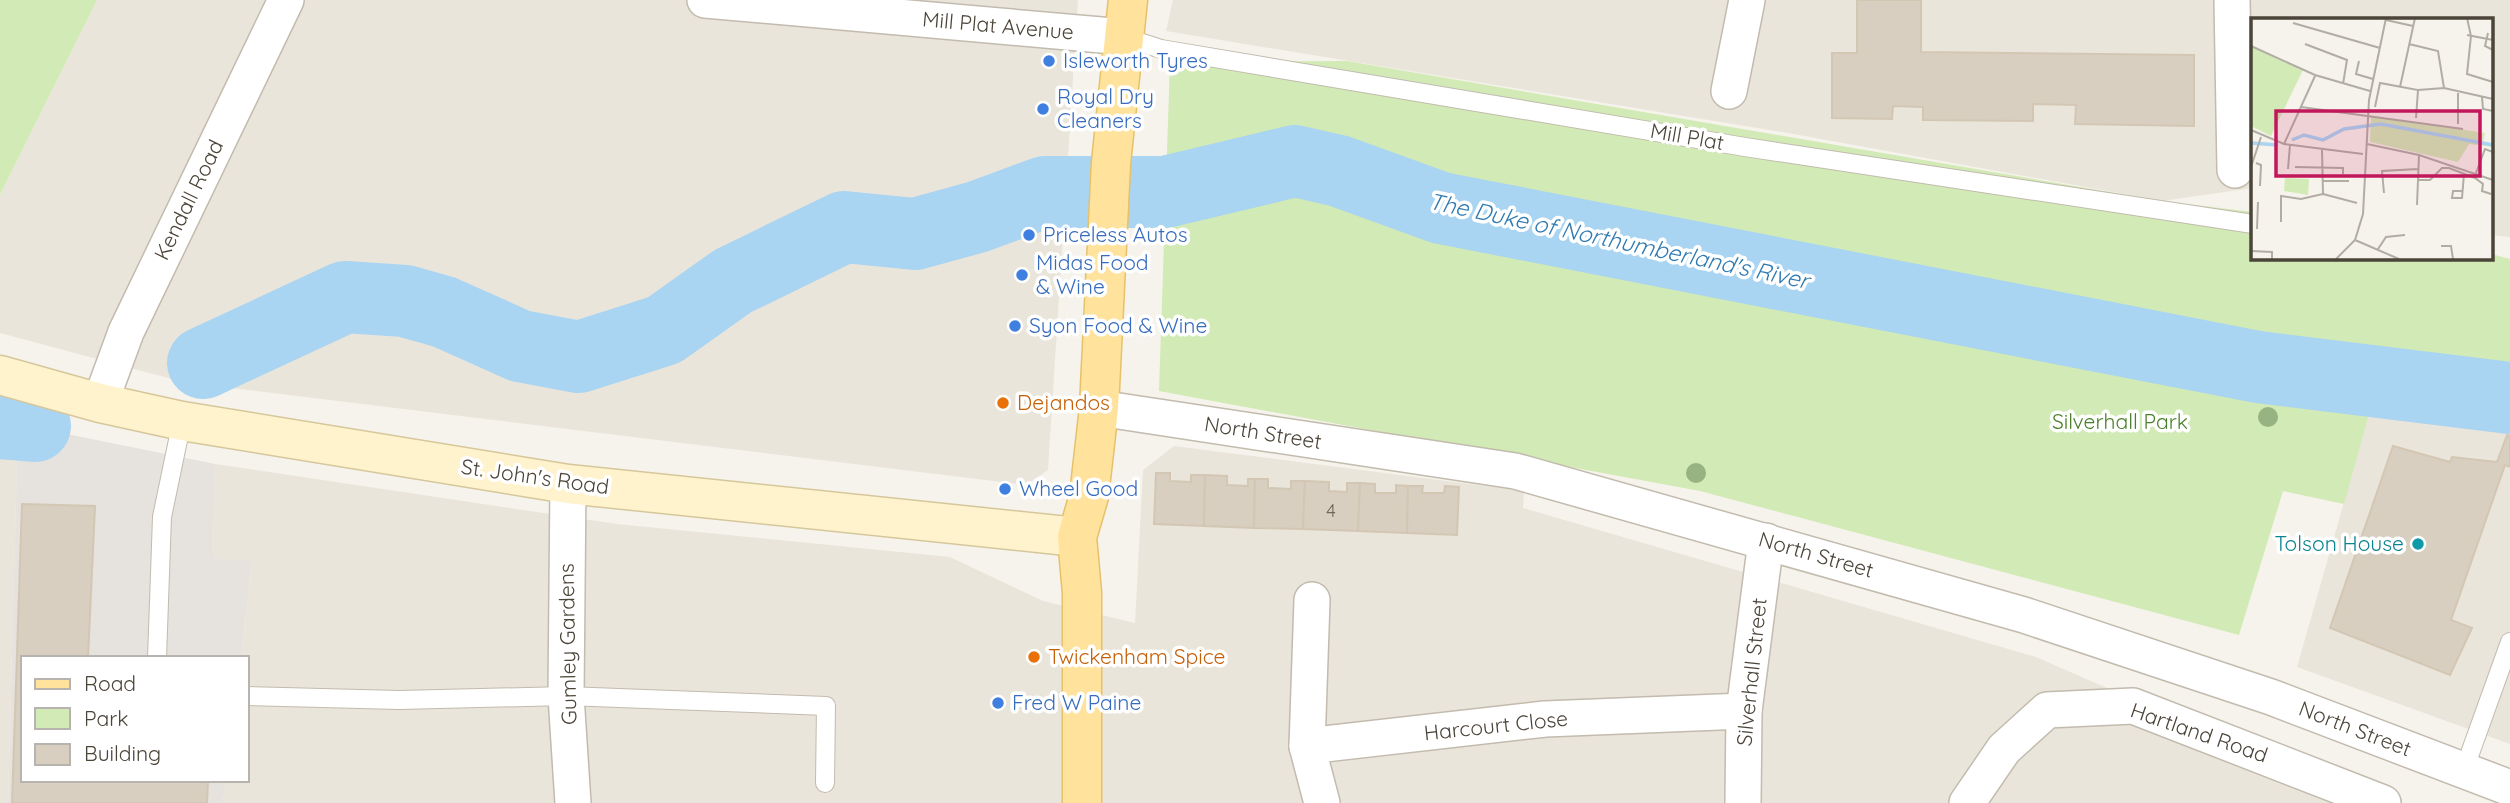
<svg xmlns="http://www.w3.org/2000/svg" width="2510" height="803" viewBox="0 0 2510 803" font-family="Quicksand,sans-serif">
<rect width="100%" height="100%" fill="#f6f3ec"/>
<g fill="#eae5da">
<polygon points="97,0 1078,0 1048,470 1026,485 183,382 0,333 0,195"/>
<polygon points="1173,0 2510,0 2510,237 2491,235 2491,19 2253,19 2253,188 2162,201 1788,133 1166,31"/>
<polygon points="2370,411 2510,430 2510,744 2297,667"/>
<polygon points="1174,446 1524,491 1523,508 2036,657 2371,803 223,803 226,780 247,780 247,658 241,658 252,562 213,558 215,464 617,524 950,557 1043,601 1135,623 1143,470"/>
<polygon points="0,458 17,460 8,803 0,803"/>
</g>
<polygon fill="#e6e2dd" points="67,434 215,464 213,558 252,561 241,658 23,658 23,780 226,780 223,803 8,803 17,460"/>
<g fill="#d2eab5">
<polygon points="0,0 97,0 0,195"/>
<polygon points="1347,61 2162,201 2253,212 2253,257 2491,257 2491,254 2510,259 2510,430 2370,411 2344,504 2283,491 2239,635 1700,491 1159,391 1170,62"/>
</g>
<g fill="none" stroke-linecap="round" stroke-linejoin="round">
<g stroke="#a9d4f2" stroke-width="72">
<polyline points="203,363 345,297 405,301 444,312 520,346 579,357 664,330 733,281 844,227 915,234 977,217 1045,192 1165,192 1295,161 1339,171 1441,208 2258,367 2510,398"/>
<polyline points="0,423 35,426"/>
</g>
</g>
<g fill="#d8cfc1" stroke="#d3c7b4" stroke-width="2">
<polygon points="1857,0 1921,0 1921,52 2194,55 2194,126 2075,124 2076,105 2033,104 2033,121 1923,120 1923,107 1893,106 1892,119 1832,118 1832,53 1857,53"/>
<polygon points="2507,435 2510,436 2510,467 2505,465 2451,620 2472,628 2450,675 2330,628 2393,446 2450,462 2452,457 2497,462"/>
<polygon points="1156,473 1170,473 1170,481 1191,482 1191,475 1205,475 1204,526 1154,524"/>
<polygon points="1205,475 1227,476 1227,485 1248,486 1248,479 1255,479 1254,528 1204,526"/>
<polygon points="1255,479 1268,479 1268,488 1291,489 1291,481 1305,481 1303,529 1254,528"/>
<polygon points="1305,481 1329,482 1329,491 1347,492 1347,483 1360,483 1358,531 1303,529"/>
<polygon points="1360,483 1375,484 1375,493 1396,493 1396,485 1408,486 1407,533 1358,531"/>
<polygon points="1408,486 1423,486 1422,493 1444,493 1445,486 1459,487 1457,535 1407,533"/>
<polygon points="22,504 95,506 88,658 23,658 23,780 208,780 207,803 12,803"/>
</g>
<g fill="none" stroke-linecap="round" stroke-linejoin="round">
<defs>
<g id="service">
<polyline points="1124,37 1161,49 1745,147 2253,224"/>
<polyline points="157,658 162,517 182,421"/>
<polyline points="247,696 399,700 566,696 826,706 825,783"/>
<polyline points="2464,770 2510,642"/>
</g>
<g id="minor">
<polyline points="705,0 1124,37"/>
<polyline points="2232,0 2235,170"/>
<polyline points="1729,91 1747,0"/>
<polyline points="100,403 126,332 286,0"/>
<polyline points="1099,408 1515,471 2024,615 2271,697 2510,788"/>
<polyline points="568,484 566,696 573,803"/>
<polyline points="1307,746 1312,600"/>
<polyline points="1322,803 1307,746 1545,719 1744,711"/>
<polyline points="1743,803 1744,711 1766,541"/>
<polyline points="1967,803 2004,749 2047,710 2133,706 2383,803"/>
</g>
<polyline id="secondary" points="0,375 100,403 182,421 568,484 1077,537"/>
<polyline id="primary" points="1082,803 1082,593 1077,537 1089,496 1099,408 1111,163 1128,0"/>
</defs>
<use href="#service" stroke="#c2bbae" stroke-width="20"/>
<use href="#minor" stroke="#c2bbae" stroke-width="38"/>
<use href="#secondary" stroke="#d6c79b" stroke-width="41"/>
<use href="#primary" stroke="#e6c16a" stroke-width="41"/>
<use href="#service" stroke="#fff" stroke-width="18"/>
<use href="#minor" stroke="#fff" stroke-width="35"/>
<use href="#secondary" stroke="#fff3cd" stroke-width="38"/>
<use href="#primary" stroke="#ffe39c" stroke-width="38"/>
</g>
<g fill="#97b381">
<circle cx="2268" cy="417" r="10"/>
<circle cx="1696" cy="473" r="10"/>
</g>
<g fill="#3f7fe0" stroke="#fff" stroke-width="2.5">
<circle cx="1049" cy="61" r="7"/>
<circle cx="1043" cy="109" r="7"/>
<circle cx="1029" cy="235" r="7"/>
<circle cx="1022" cy="275" r="7"/>
<circle cx="1015" cy="326" r="7"/>
<circle cx="1005" cy="489" r="7"/>
<circle cx="998" cy="703" r="7"/>
</g>
<g fill="#e8710a" stroke="#fff" stroke-width="2.5">
<circle cx="1003" cy="403" r="7"/>
<circle cx="1034" cy="657" r="7"/>
</g>
<circle fill="#0f9aa8" stroke="#fff" stroke-width="2.5" cx="2418" cy="544" r="7"/>
<g text-anchor="middle" stroke-width="7" stroke-linejoin="round" paint-order="stroke">
<g font-size="18" fill="#6e675b">
<text x="1331" y="517">4</text>
</g>
<g font-size="21" fill="#4b4439" stroke="#fff">
<text transform="translate(998 26) rotate(5)" y="7">Mill Plat Avenue</text>
<text transform="translate(1687 137) rotate(10)" y="7">Mill Plat</text>
<text transform="translate(189 200) rotate(-64)" y="7">Kendall Road</text>
<text transform="translate(1263 433) rotate(9)" y="7">North Street</text>
<text transform="translate(535 477) rotate(8)" y="7">St. John's Road</text>
<text transform="translate(1816 555) rotate(16)" y="7">North Street</text>
<text transform="translate(568 644) rotate(-91)" y="7">Gumley Gardens</text>
<text transform="translate(1752 672) rotate(-84)" y="7">Silverhall Street</text>
<text transform="translate(1496 726) rotate(-6)" y="7">Harcourt Close</text>
<text transform="translate(2355 729) rotate(21)" y="7">North Street</text>
<text transform="translate(2199 733) rotate(19)" y="7">Hartland Road</text>
</g>
<g font-size="21" fill="#366cbe" stroke="#fff" text-anchor="start">
<text x="1063" y="68">Isleworth Tyres</text>
<text x="1057" y="104">Royal Dry<tspan x="1057" dy="24">Cleaners</tspan></text>
<text x="1043" y="242">Priceless Autos</text>
<text x="1036" y="270">Midas Food<tspan x="1036" dy="24">&amp; Wine</tspan></text>
<text x="1029" y="333">Syon Food &amp; Wine</text>
<text x="1019" y="496">Wheel Good</text>
<text x="1012" y="710">Fred W Paine</text>
</g>
<g font-size="21" fill="#c56008" stroke="#fff" text-anchor="start">
<text x="1017" y="410">Dejandos</text>
<text x="1048" y="664">Twickenham Spice</text>
</g>
<g font-size="21" fill="#4a7f2a" stroke="#fff">
<text x="2120" y="429">Silverhall Park</text>
</g>
<g font-size="21" fill="#0d838f" stroke="#fff" text-anchor="end">
<text x="2404" y="551">Tolson House</text>
</g>
<g font-size="23" font-style="italic" fill="#2e7ab2" stroke="#fff">
<text transform="translate(1619 241) rotate(12)" y="8">The Duke of Northumberland's River</text>
</g>
</g>
<g transform="translate(2251 18)">
<rect width="242" height="242" fill="#f6f3ec"/>
<path d="M0,28L52,52L20,118L0,108ZM120,98L234,115L232,124L242,129L218,126L207,144L119,124ZM34,160L58,161L57,177L33,173Z" fill="#d2eab5"/>
<path fill="none" stroke="#a9d4f2" stroke-width="3.5" d="M41,122L53,117L72,122L93,111L130,106L242,127M0,125L27,127"/>
<path fill="none" stroke="#b2ada4" stroke-width="2" d="M216,0L220,18L216,56L242,64M135,2L162,8M42,5L129,30M237,15L234,28L242,32M216,17L242,22M54,26L96,42L92,66M158,26L187,33L193,70M0,28L64,57L119,73M108,43L105,56L122,61M149,69L164,0M167,72L193,70L242,81M231,79L232,91L242,93M50,89L212,111M124,89L129,65L167,72L165,100M207,106V75M0,112L33,126L112,136M33,126L64,58M116,126L168,137L242,162M5,145L10,147L9,168M0,149L10,119M44,149L92,150V156M37,151L39,127M225,155L234,131L242,134M167,162H179L191,150H198L224,160L232,166L231,173L240,176M72,163H98M211,173H202L201,180H211L213,156M133,175L131,153L167,151M72,176L106,185M166,187L168,137M30,204V178L50,181L72,176L71,132M6,211L7,184M104,222L148,241M190,228H200L202,241M127,231L135,219L154,217M0,233L21,234V241M85,241L104,222L112,196L118,82L135,0"/>
<path fill="#c2185b" fill-opacity="0.15" stroke="#c2185b" stroke-width="3.5" d="M25,93H229V158H25Z"/>
<rect width="242" height="242" fill="none" stroke="#4b4439" stroke-width="3.5"/>
</g>
<rect x="21" y="656" width="228" height="126" fill="#ffffff" stroke="#b7b4b0" stroke-width="2"/>
<rect x="35" y="679" width="35" height="10" fill="#ffe39c" stroke="#b7b4b0" stroke-width="2"/>
<text x="84" y="691" font-size="21" fill="#4b4439">Road</text>
<rect x="35" y="708" width="35" height="21" fill="#d2eab5" stroke="#b7b4b0" stroke-width="2"/>
<text x="84" y="726" font-size="21" fill="#4b4439">Park</text>
<rect x="35" y="744" width="35" height="21" fill="#d8cfc1" stroke="#b7b4b0" stroke-width="2"/>
<text x="84" y="761" font-size="21" fill="#4b4439">Building</text>
</svg>
